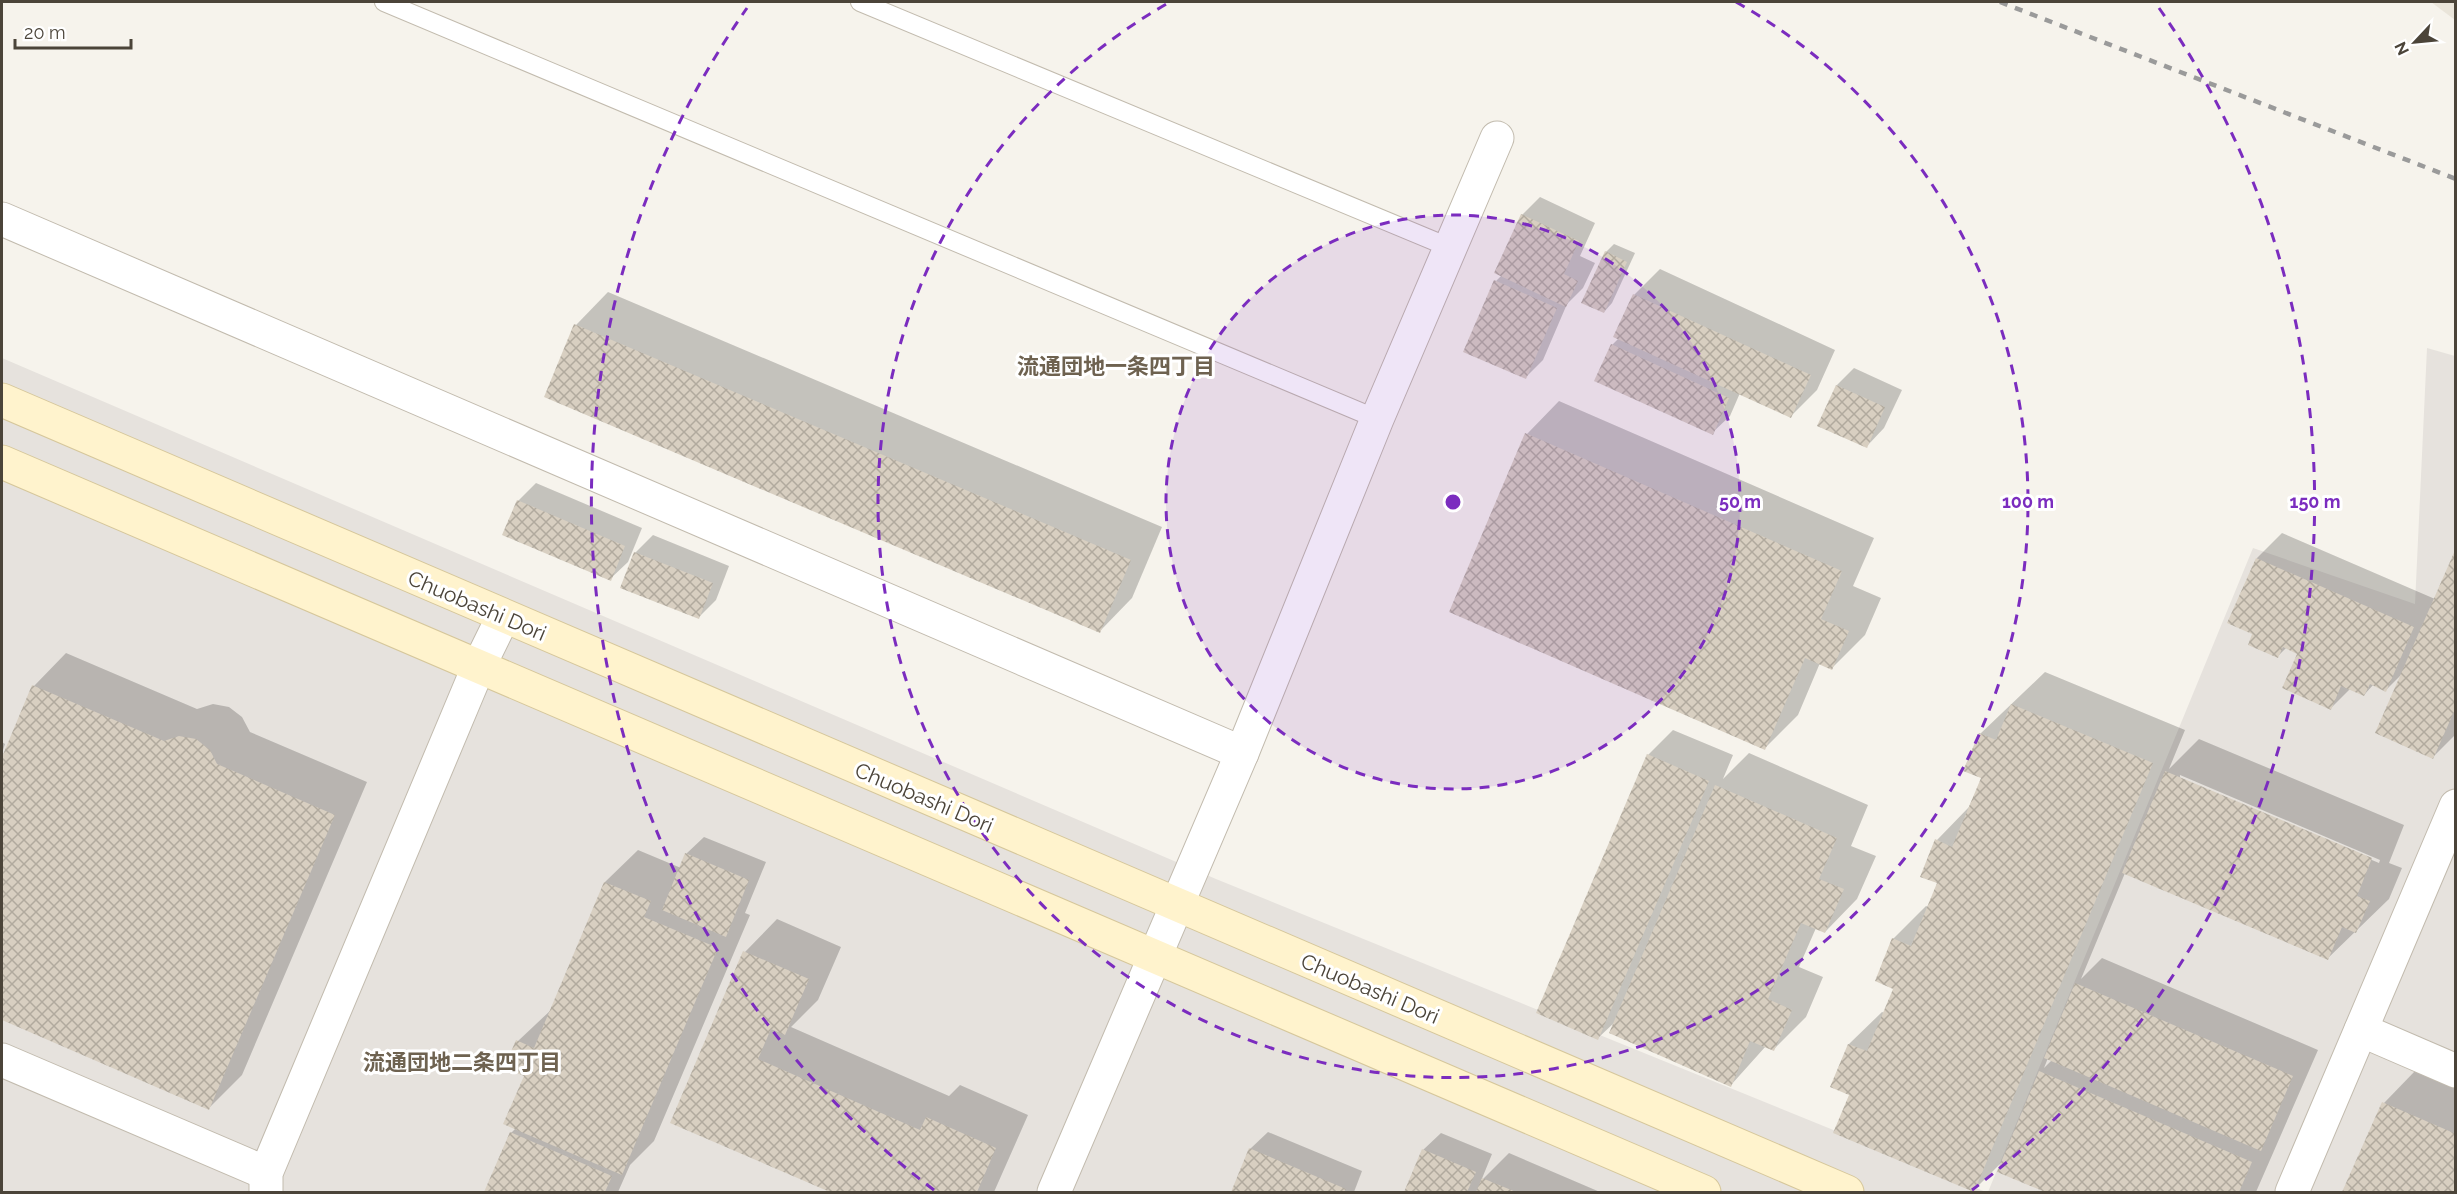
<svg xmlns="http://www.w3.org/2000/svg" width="2457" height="1194" viewBox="0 0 2457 1194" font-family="Raleway,'Noto Sans JP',sans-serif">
<defs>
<pattern id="building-cross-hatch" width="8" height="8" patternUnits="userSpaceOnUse" patternTransform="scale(1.5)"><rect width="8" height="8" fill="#d8cfc1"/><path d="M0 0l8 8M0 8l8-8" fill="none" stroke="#b1aa9e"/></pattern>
</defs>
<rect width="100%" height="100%" fill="#f6f3ec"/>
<polygon fill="#eae5da" points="2431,2 2455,2 2455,20"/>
<g fill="#e6e2dd">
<polygon points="2427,348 2455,356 2455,1192 1988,1192 2253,548 2415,604"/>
<polygon points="2,358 1216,879 1986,1192 2,1192"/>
</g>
<g fill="#0003" fill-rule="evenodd">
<polygon points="1540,197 1595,223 1580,256 1595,263 1583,288 1567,304 1543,360 1525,378 1496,281 1502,275 1522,215"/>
<polygon points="1614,244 1635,253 1612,303 1604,312 1606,252"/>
<polygon points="1660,269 1835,350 1817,390 1791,416 1740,393 1730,416 1712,433 1612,345 1619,338 1634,295"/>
<polygon points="608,292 1162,527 1132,598 1100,631 576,325"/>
<polygon points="1854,368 1902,390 1884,428 1867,446 1837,385"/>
<polygon points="1559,401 1874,538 1853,586 1881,598 1865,635 1832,668 1820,663 1798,715 1765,748 1527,434"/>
<polygon points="536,483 642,528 628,562 610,579 518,501"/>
<polygon points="2282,533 2435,599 2456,551 2456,734 2433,757 2403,673 2386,690 2374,684 2364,695 2350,689 2331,708 2299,653 2287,647 2277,657 2254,634 2257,558"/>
<polygon points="653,535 729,566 716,600 699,617 635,553"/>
<polygon points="66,653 197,709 213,704 229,707 242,717 250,732 367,782 242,1075 209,1108 2,1018 2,761 34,686"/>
<path d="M2045,672L2185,730L2169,769L2199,739L2404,825L2389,863L2402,868L2389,899L2327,959L2125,873L2081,979L2102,958L2318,1050L2256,1192H2048L1999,1171L2002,1162L1974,1190L1851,1094L1832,1086L1849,1044L1882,1012L1885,1013L1895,989L1893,939L1926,906L1929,907L1939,883L1937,840L1969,807L1983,777L1980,734ZM2180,775L2380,860L2379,863L2180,779ZM2048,1058L2052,1060L2044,1068Z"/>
<polygon points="1673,730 1733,755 1723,779 1749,753 1868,805 1851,846 1876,856 1857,899 1825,932 1816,928 1799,967 1823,977 1806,1017 1773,1050 1766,1046 1731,1085 1615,1022 1598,1038 1648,755"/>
<polygon points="2,742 5,744 2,753"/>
<polygon points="704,837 766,862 745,913 750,915 654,1141 630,1165 618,1192 485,1192 511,1133 516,1128 526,1075 518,1041 552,1009 605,882 638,850 681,868 686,854"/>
<polygon points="777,919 841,947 818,1000 791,1027 949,1096 960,1085 1028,1115 994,1192 834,1192 672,1122 745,952"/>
<polygon points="2416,1070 2456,1087 2456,1192 2344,1192 2384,1103"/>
<polygon points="1268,1132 1362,1171 1354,1192 1233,1192 1250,1149"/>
<polygon points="1441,1133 1492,1154 1481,1181 1509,1153 1600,1192 1405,1192 1423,1150"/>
</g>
<g fill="url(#building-cross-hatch)">
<polygon points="1521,214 1579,241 1564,274 1578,281 1566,307 1494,273"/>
<polygon points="1605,251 1627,262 1604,313 1581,303"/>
<polygon points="1494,280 1557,308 1526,379 1463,352"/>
<polygon points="1633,294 1811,375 1791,418 1613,337"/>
<polygon points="574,324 1131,560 1100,633 544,397"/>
<polygon points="1611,344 1729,398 1713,435 1594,381"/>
<polygon points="1836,385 1885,407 1867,448 1817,426"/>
<polygon points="1525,433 1842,571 1821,619 1849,631 1832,670 1805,658 1765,750 1449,612"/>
<polygon points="517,500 625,546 611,581 502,535"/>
<polygon points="2456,548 2456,707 2433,759 2375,733"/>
<polygon points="634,552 713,583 699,619 620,588"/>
<polygon points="2256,558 2414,627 2386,692 2370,684 2364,696 2341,686 2331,710 2282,688 2297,654 2283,647 2278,658 2248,645 2252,634 2227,623"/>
<polygon points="32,685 164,741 179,736 196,739 210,750 217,764 335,815 209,1110 2,1020 2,757"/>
<polygon points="2011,704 2153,763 1974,1192 1833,1133 1849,1095 1830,1087 1848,1044 1867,1051 1893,989 1875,981 1892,938 1911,946 1937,883 1920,877 1935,839 1952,847 1981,778 1963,771 1979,733 1996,740"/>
<polygon points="1647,754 1709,781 1598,1040 1536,1013"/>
<polygon points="2165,771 2372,858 2357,896 2370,901 2356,933 2342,927 2328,960 2122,873"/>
<polygon points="1715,785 1837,838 1819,879 1844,889 1825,933 1801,923 1768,999 1792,1010 1774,1051 1750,1041 1731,1087 1609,1033"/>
<polygon points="685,853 749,880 726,937 662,910"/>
<polygon points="604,882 651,901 644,917 718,948 622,1175 503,1124 524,1076 504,1068 516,1040 534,1048"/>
<polygon points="743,951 809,979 785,1035 771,1029 758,1059 920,1130 926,1117 996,1148 977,1192 830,1192 670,1123"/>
<polygon points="2075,983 2293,1076 2261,1151 2044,1058"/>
<polygon points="2039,1071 2252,1162 2239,1192 2045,1192 1997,1172"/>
<polygon points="2382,1102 2456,1134 2456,1192 2342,1192"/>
<polygon points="510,1132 612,1176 605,1192 484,1192"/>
<polygon points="1249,1148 1346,1189 1344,1192 1231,1192"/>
<polygon points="1422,1149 1476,1172 1467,1192 1404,1192"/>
<polygon points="1482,1178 1516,1192 1476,1192"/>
</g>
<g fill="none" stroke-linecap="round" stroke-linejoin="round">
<defs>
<g id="service">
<polyline points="384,2 1377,419"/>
<polyline points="860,2 1451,248"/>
</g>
<g id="minor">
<polyline points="2,219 1242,753"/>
<polyline points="2361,1030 2456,1071"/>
<polyline points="2,1060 266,1173"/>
<polyline points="266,1192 266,1173 478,668 503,617"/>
<polyline points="1054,1192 1242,753 1377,419 1497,138"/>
<polyline points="2292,1192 2456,806"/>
</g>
<g id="secondary">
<polyline points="2,400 1847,1192"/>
<polyline points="2,462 1704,1192"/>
</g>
</defs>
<use href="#service" stroke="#c2bbae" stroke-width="20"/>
<use href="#minor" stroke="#c2bbae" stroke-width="35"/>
<use href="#secondary" stroke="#d6c79b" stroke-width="35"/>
<use href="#service" stroke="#fff" stroke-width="18"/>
<use href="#minor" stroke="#fff" stroke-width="33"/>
<use href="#secondary" stroke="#fff3cd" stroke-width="33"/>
<polyline stroke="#9a9a9a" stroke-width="4.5" stroke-dasharray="8 8" stroke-linecap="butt" points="2000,2 2456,179"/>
</g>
<circle cx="1453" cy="502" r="287" fill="#7b2cbf" fill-opacity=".12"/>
<g fill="none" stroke="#7b2cbf" stroke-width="3" stroke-dasharray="10 8">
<circle cx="1453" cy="502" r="287"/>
<path d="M1736 2A575 575 0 1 1 1170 2"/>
<path d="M934 1190A862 862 0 0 1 747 8M2159 8A862 862 0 0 1 1972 1190"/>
</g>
<g text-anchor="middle" stroke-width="6" stroke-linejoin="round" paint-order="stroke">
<g font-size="21" fill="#4b4439" stroke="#fff">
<text transform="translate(477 606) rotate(23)" y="7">Chuobashi Dori</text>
<text transform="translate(924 798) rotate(23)" y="7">Chuobashi Dori</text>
<text transform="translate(1370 989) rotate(23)" y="7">Chuobashi Dori</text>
</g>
<g font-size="22" font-weight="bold" fill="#6e6250" stroke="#fff">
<text x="1116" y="374">流通団地一条四丁目</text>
<text x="462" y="1070">流通団地二条四丁目</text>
</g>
</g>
<circle cx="1453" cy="502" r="9" fill="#7b2cbf" stroke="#fff" stroke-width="3"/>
<g font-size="18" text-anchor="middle" font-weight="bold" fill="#7b2cbf" stroke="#fff" stroke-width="6" stroke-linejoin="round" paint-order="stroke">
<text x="1740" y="508">50 m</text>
<text x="2028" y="508">100 m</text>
<text x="2315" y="508">150 m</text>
</g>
<rect width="2457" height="1194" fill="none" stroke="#4b4439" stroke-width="6"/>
<g transform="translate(2415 42) rotate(244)" stroke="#ffffff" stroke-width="4.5" paint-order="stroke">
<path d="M0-4.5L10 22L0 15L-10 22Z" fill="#4b4439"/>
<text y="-9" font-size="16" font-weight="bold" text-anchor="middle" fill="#4b4439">N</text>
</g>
<path d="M15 39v9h116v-9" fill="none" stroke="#4b4439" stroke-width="3"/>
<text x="24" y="39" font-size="18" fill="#4b4439" stroke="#ffffff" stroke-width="4.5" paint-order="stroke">20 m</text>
</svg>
